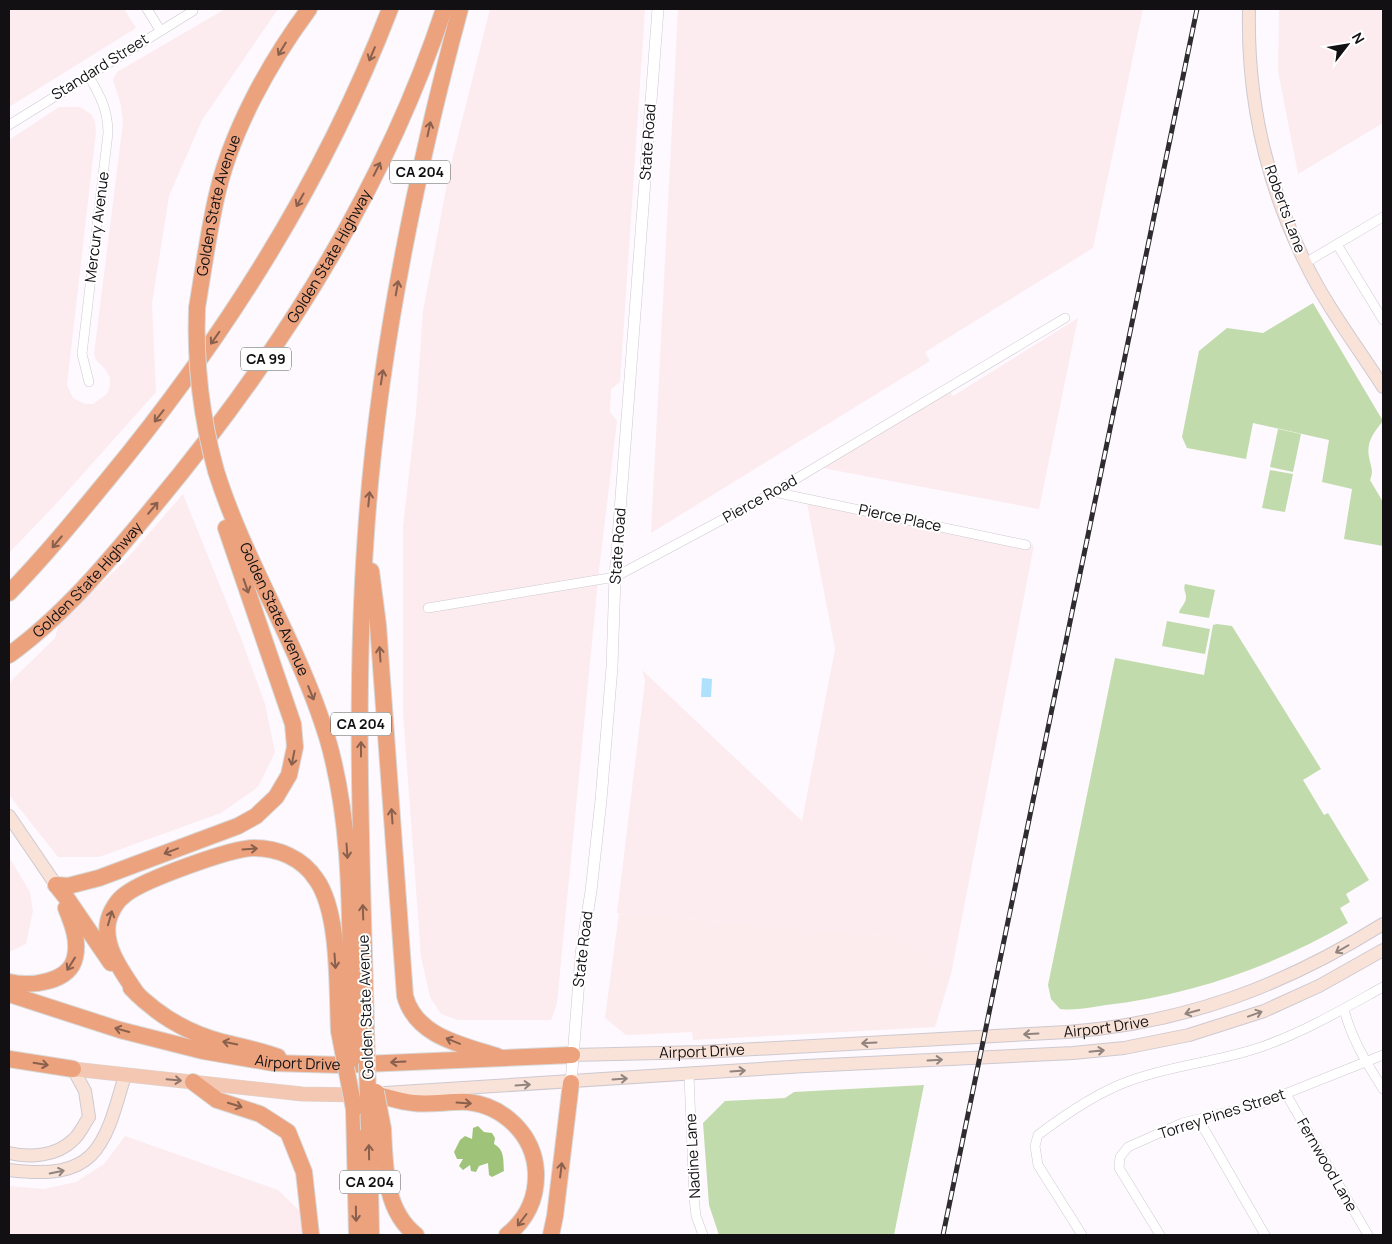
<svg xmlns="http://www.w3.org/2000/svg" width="1392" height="1244" viewBox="0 0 1392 1244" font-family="Manrope,sans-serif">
<rect width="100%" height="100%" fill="#fdf9fe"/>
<polygon fill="#fceced" points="619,913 915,939 951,974 935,1027 693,1040 692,1032 626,1035 605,1018"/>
<g fill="#fcecef">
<polygon points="9,9 124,9 136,28 9,107"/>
<polygon points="225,9 278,9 202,120 169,196 152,303 156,392 56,504 9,553 9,140 59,107 80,107 91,114 95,122 96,132 67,385 73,398 85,404 93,404 107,394 110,386 110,378 106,370 96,360 94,354 123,122 121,105 113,80 117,72"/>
<polygon points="490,9 645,9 620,382 611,389 610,412 617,421 599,570 557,1003 551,1020 458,1020 441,1014 430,997 421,957 403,713 403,527 416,412 423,311 450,168"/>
<polygon points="678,9 1143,9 1093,248 925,352 930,361 651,533"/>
<polygon points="1279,9 1383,9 1383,123 1298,174 1278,71"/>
<polygon points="1078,318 1039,509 817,467 947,387 953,396"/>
<polygon points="183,494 241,638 265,704 275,752 258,787 221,813 99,857 58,857 9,795 9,683 55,638 59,623 124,562"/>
<polygon points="807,503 1034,545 951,974 915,939 617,913 645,681 642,670 802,821 835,649"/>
<polygon points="9,857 30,892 33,911 26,944 9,952"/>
<polygon points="125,1136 278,1190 307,1218 309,1235 9,1235 9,1186 44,1189 76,1182 104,1164"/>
</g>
<g fill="#c2dbac">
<path d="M1313,303L1383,421C1374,432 1366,442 1369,457C1371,468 1374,470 1370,480L1383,502V546L1344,539L1352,489L1322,482L1329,440L1253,423L1246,459L1187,448L1182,437L1199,351L1227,328L1263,333Z"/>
<polygon points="1278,429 1301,434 1293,472 1270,467"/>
<polygon points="1270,470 1293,474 1285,512 1262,508"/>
<path d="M1185,584L1215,590L1209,618L1179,613C1180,607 1186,604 1186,597C1186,592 1183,590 1185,584Z"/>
<polygon points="1167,621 1210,629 1205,654 1162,646"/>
<path d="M1217,624L1232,626L1321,769L1303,780L1324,815L1328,813L1369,880L1346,894L1350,902L1340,908L1348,923C1274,966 1192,995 1106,1005C1091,1007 1075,1011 1060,1009L1051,999L1048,985L1115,658L1204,675L1213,625Z"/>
<polygon points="924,1085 894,1235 719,1235 709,1205 703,1123 725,1101 785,1098 794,1092"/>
</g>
<path fill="#9ec379" d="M478,1126L484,1132L492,1133L495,1138L494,1144C505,1150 503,1160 504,1171L492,1177L489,1175L488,1163L479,1166L476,1172L471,1171L470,1165L463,1170L459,1166L463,1159H457L454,1152L460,1140L465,1136L472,1139L473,1128Z"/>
<polygon fill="#afe0fc" points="702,678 712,679 711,697 701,697"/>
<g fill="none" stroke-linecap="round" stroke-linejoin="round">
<defs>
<g id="minor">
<polyline points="147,9 160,30"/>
<path d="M88,75C100,95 108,110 108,133L82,354L89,382"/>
<polyline points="9,125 193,11"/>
<polyline points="1338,246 1383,320"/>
<polyline points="1305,263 1383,217"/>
<polyline points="774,492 1026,545"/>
<polyline points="428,608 615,577 774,492 1065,318"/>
<path d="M1344,1009C1351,1038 1367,1064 1383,1089"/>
<polyline points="689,1075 694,1198 696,1216 703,1235"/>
<polyline points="1286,1094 1368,1235"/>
<polyline points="1199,1120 1265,1235"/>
<path d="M1082,1235L1038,1165L1035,1146L1038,1135C1063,1116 1099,1092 1129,1081C1172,1065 1218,1062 1261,1047C1304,1032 1343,1009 1383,987"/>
<polyline points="1160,1235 1119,1168 1120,1157 1128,1147 1182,1123 1257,1105 1383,1055"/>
</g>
<polyline id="tertiary" points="571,1083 581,954 591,891 601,800 612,667 615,577 658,9"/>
<g id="secondary">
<path d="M1249,9C1247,96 1266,183 1305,262C1326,306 1357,346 1383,387"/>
<polyline points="9,816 56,885"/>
<path id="s1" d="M572,1055L702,1052L1067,1032C1185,1023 1282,987 1383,924"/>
<polyline points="385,1093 806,1066 1073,1053 1124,1048 1189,1035 1264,1011 1319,986 1383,950"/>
<path d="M9,1153C30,1158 57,1156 73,1140C80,1134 84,1124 89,1117L85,1091L73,1069"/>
<path d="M9,1170C96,1181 104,1149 125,1075"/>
</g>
<polyline id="primary" points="73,1069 302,1094 360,1095"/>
<g id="motorway">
<path id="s2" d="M197,308C203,272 208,235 216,199C230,133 269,63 309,9"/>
<path id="s3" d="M216,471C245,563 299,645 327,737C355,832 349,934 352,1032"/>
<path d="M371,571L378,625L405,996C416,1037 463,1045 499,1057"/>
<path d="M9,593C44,557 76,518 108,479C225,337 324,181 390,9"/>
<path id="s4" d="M9,655C63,616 108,562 150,511C274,363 383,194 444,9"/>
<polyline points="56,885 68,886 99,878 238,826 256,816 276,797 289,775 295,747 293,724 226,528"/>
<polyline points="56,885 68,900 111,963"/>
<path d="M9,982C29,987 70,983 75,957C79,940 72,923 66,908"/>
<path d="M131,988C156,1014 188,1033 222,1042C241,1047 260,1050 278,1057"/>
<path id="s5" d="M9,994L120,1030L203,1051L273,1063L341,1065L572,1055"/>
<path d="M137,994C124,974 103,948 108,922C110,912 117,900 126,894C144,880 231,848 254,848C278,848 302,858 316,879C340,912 337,989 339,1031"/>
<path d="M366,1030C362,865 354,698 366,533C378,355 414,180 460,9"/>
<polyline points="9,1059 73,1069"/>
<polyline points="193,1082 217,1100 260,1114 288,1132 304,1172 311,1235"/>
<path d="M374,1094C387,1097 401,1102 414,1103C432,1105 450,1101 468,1102C504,1106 534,1135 536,1172C537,1199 527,1219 507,1235"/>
<polyline points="354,1109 357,1235"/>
<path d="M383,1129C385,1166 384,1210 416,1235"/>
<polyline points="369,1130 371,1235"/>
<polyline points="551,1235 555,1216 571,1083"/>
</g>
</defs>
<use href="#minor" stroke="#cec9d0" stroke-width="10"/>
<use href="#tertiary" stroke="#cec9d0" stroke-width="12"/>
<use href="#secondary" stroke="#cec9d0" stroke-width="14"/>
<use href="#primary" stroke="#d9d9d9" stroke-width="15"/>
<use href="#motorway" stroke="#d9d9d9" stroke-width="18"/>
<use href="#minor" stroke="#fff" stroke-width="9"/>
<use href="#tertiary" stroke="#fff" stroke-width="11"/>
<use href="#secondary" stroke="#f9e3d8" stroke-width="12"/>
<use href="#primary" stroke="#f3c7b1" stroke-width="14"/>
<use href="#motorway" stroke="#eba27d" stroke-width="16"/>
<defs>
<polyline id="rail" points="943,1235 1197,9"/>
</defs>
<use href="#rail" stroke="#2e2c2f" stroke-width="5"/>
<use href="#rail" stroke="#fff" stroke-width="3" stroke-dasharray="9" stroke-linecap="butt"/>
<defs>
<g id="motorway-bridge">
<path d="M197,308C195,364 201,417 216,471"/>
<polyline points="366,1030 369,1130"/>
<polyline points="339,1031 354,1109"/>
<polyline points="352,1032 352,1059"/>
<polyline points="376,1092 383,1129"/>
</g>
</defs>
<use href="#motorway-bridge" stroke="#d9d9d9" stroke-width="18" stroke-linecap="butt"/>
<use href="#motorway-bridge" stroke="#eba27d" stroke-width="16"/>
</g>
<defs><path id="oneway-shaft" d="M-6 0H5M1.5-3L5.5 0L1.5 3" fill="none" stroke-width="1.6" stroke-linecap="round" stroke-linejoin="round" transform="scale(1.25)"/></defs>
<g stroke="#89604d">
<use href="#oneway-shaft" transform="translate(282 49) rotate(121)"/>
<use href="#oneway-shaft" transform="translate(372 54) rotate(113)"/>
<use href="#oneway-shaft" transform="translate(429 129) rotate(-78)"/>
<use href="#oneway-shaft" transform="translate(377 169) rotate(-63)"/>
<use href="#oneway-shaft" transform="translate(300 200) rotate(119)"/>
<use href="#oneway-shaft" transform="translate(397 288) rotate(-80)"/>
<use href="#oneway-shaft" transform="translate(215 338) rotate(125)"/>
<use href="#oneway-shaft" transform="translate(382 377) rotate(-81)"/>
<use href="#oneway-shaft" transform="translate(159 416) rotate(128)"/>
<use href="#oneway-shaft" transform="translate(369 499) rotate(-84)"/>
<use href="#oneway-shaft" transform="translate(153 508) rotate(-50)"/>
<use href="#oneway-shaft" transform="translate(57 542) rotate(130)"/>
<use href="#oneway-shaft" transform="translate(246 586) rotate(71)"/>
<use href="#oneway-shaft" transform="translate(380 654) rotate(-94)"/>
<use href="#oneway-shaft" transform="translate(311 693) rotate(68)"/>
<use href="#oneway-shaft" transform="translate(361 749) rotate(-90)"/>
<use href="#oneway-shaft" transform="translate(293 758) rotate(101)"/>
<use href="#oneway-shaft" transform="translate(392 816) rotate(-94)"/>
<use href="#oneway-shaft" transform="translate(250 849) rotate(-4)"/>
<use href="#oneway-shaft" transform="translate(171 851) rotate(159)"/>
<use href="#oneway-shaft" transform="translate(347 851) rotate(86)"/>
<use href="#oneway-shaft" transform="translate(363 912) rotate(-92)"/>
<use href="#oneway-shaft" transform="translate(110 918) rotate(-74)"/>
<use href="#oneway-shaft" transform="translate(335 961) rotate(86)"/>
<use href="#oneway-shaft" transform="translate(71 964) rotate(122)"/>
<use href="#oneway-shaft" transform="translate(122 1030) rotate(-165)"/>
<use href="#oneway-shaft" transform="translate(453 1041) rotate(-158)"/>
<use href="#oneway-shaft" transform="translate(230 1043) rotate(-169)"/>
<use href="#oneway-shaft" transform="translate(398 1062) rotate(177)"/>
<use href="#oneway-shaft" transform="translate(41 1064) rotate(9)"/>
<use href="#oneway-shaft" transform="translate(464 1103) rotate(4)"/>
<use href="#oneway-shaft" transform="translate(235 1105) rotate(17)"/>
<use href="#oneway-shaft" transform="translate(369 1152) rotate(-91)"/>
<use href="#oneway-shaft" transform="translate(561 1170) rotate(-83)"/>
<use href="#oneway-shaft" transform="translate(356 1214) rotate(89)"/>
<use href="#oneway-shaft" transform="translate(522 1220) rotate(127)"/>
</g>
<g stroke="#91847f">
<use href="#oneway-shaft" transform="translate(1342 949) rotate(150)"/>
<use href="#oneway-shaft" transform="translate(1192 1012) rotate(165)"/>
<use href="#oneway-shaft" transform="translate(1255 1014) rotate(-20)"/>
<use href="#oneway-shaft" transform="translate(1031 1034) rotate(177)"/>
<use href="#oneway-shaft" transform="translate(869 1043) rotate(177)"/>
<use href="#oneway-shaft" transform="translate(1097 1051) rotate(-6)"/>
<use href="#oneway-shaft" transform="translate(935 1060) rotate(-3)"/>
<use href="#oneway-shaft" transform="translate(738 1071) rotate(-4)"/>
<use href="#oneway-shaft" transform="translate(620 1079) rotate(-4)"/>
<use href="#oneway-shaft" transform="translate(523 1085) rotate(-4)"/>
<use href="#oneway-shaft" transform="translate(57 1172) rotate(-12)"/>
</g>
<use stroke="#8e756a" href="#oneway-shaft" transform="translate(174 1080) rotate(5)"/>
<g text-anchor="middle" stroke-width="4" stroke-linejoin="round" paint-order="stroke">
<g fill="#fff" stroke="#59585a" stroke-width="1">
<rect x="390" y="160.5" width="60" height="23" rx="4"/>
<rect x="241" y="347.5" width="50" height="23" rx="4"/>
<rect x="331" y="712.5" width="60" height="23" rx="4"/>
<rect x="340" y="1170.5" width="60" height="23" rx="4"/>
</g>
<g font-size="14" font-weight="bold" fill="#121013">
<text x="420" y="177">CA 204</text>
<text x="266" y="364">CA 99</text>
<text x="361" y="729">CA 204</text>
<text x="370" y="1187">CA 204</text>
</g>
<g font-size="15" fill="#121013" stroke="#fff">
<text transform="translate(100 67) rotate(-32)" y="5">Standard Street</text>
<text transform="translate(648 142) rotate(-86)" y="5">State Road</text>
<text dy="5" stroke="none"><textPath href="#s2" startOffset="105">Golden State Avenue</textPath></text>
<text transform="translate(1285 209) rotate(70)" y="5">Roberts Lane</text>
<text transform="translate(97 227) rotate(-83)" y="5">Mercury Avenue</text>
<text dy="5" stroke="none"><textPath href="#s4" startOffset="514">Golden State Highway</textPath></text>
<text transform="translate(760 499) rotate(-29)" y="5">Pierce Road</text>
<text transform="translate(900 518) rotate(12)" y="5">Pierce Place</text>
<text transform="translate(618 546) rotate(-86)" y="5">State Road</text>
<text dy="5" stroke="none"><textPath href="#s4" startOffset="109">Golden State Highway</textPath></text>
<text dy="5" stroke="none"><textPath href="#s3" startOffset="150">Golden State Avenue</textPath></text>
<text transform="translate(583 949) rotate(-83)" y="5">State Road</text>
<text transform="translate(366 1007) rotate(-92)" y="5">Golden State Avenue</text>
<text dy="5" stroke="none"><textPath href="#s1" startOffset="535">Airport Drive</textPath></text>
<text dy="5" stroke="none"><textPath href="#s1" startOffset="130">Airport Drive</textPath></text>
<text dy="5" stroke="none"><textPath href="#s5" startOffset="298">Airport Drive</textPath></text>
<text transform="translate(1222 1114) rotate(-18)" y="5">Torrey Pines Street</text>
<text transform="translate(693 1156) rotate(-93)" y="5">Nadine Lane</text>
<text transform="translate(1327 1165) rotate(60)" y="5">Fernwood Lane</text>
</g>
</g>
<rect width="1392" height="1244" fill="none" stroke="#121013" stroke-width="20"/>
<g transform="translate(1347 45) rotate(59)" stroke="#ffffff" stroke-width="4" paint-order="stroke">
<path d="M0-4L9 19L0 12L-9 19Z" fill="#121013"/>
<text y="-8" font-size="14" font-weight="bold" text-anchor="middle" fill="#121013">N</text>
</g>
</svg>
